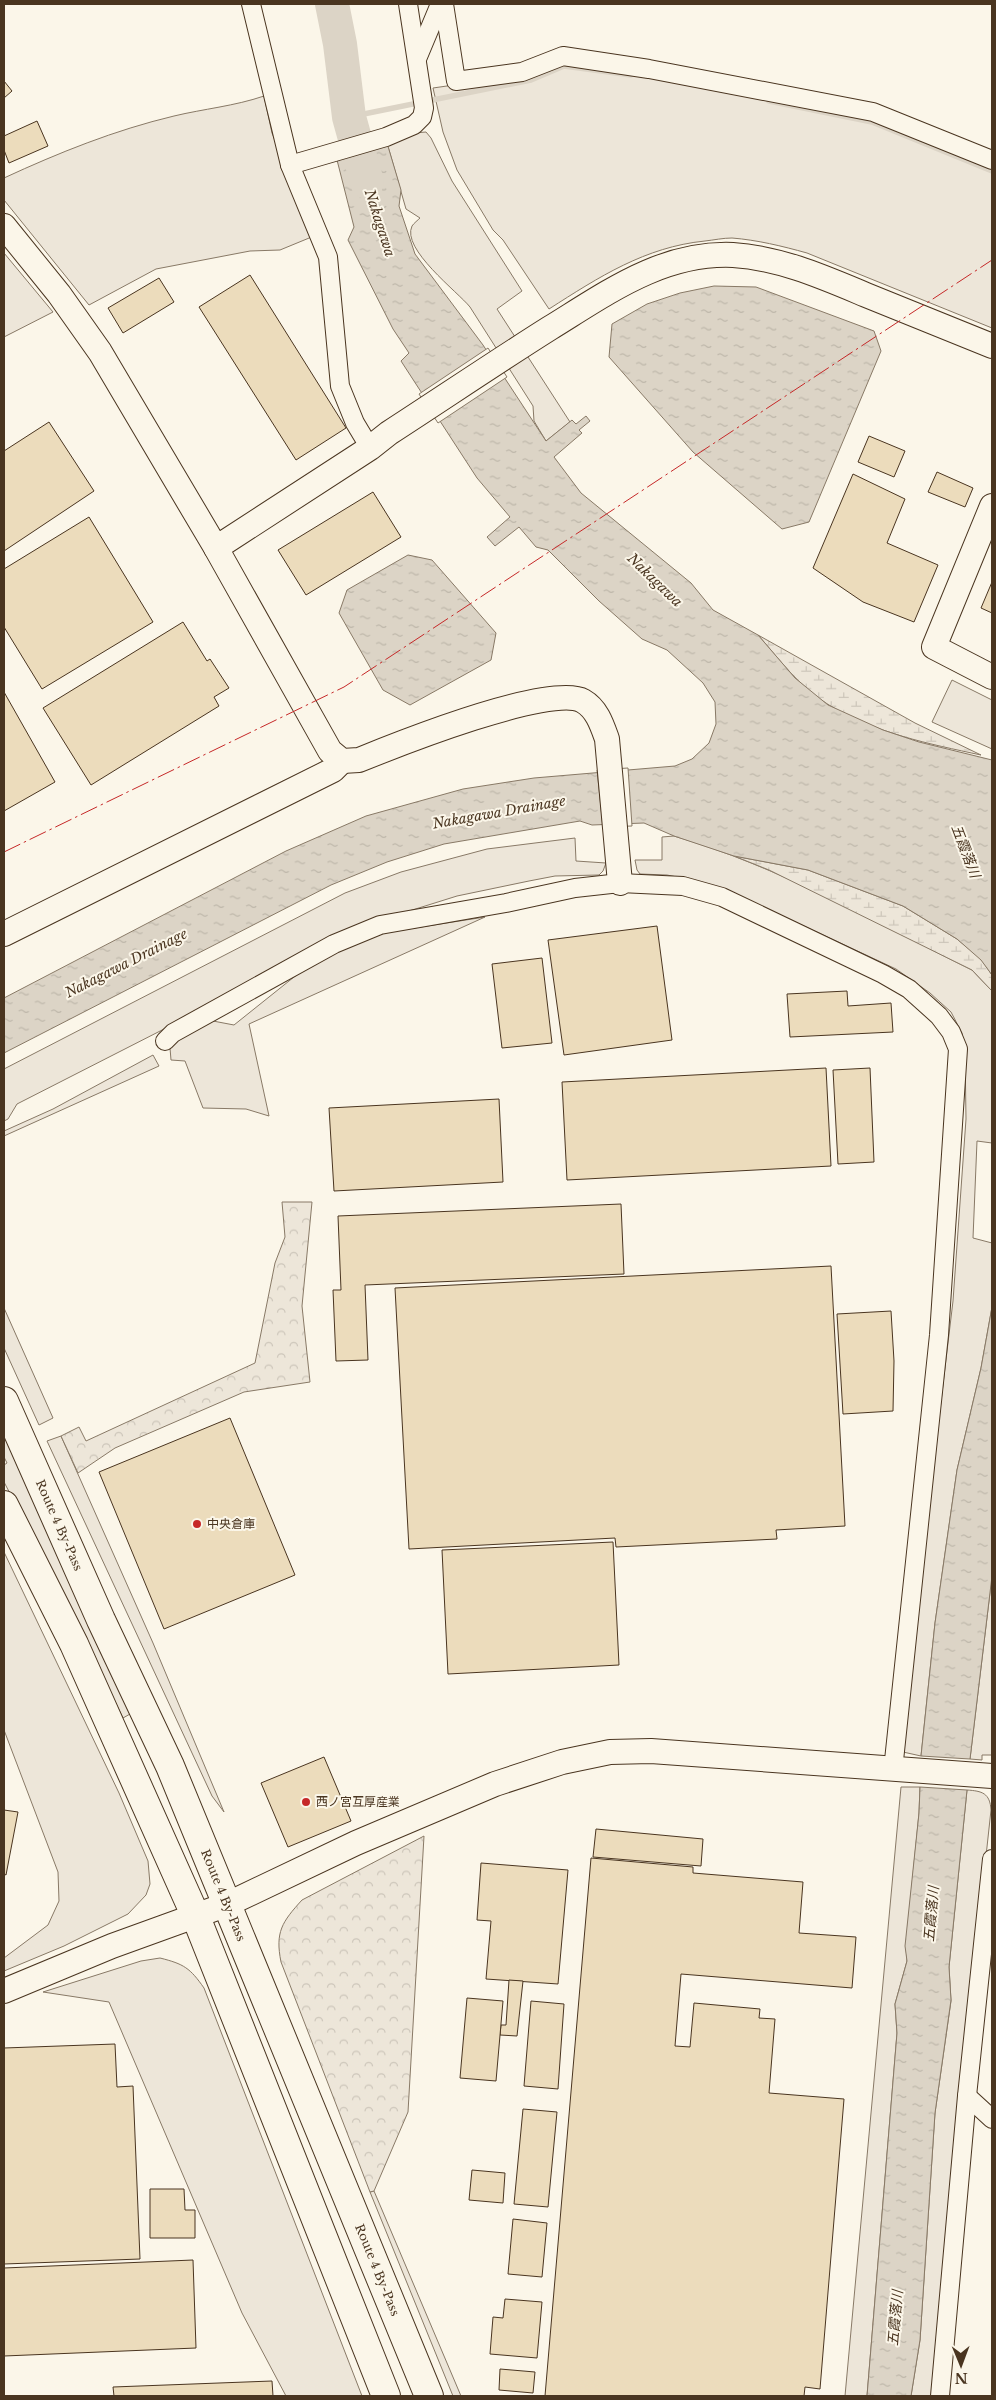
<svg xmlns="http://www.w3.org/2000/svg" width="996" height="2400" viewBox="0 0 996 2400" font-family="'Libre Baskerville','Noto Sans JP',serif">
<defs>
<pattern id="forest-crowns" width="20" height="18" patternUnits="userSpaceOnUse" patternTransform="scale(1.25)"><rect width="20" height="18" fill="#ede6d9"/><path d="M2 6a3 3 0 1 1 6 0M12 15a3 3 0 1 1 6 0" fill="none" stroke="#cdc6ba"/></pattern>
<pattern id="wetland-marsh" width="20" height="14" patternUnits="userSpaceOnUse" patternTransform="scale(1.25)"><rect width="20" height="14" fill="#ede6d9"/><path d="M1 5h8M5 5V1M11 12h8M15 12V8" fill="none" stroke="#cdc6ba"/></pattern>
<pattern id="water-ripples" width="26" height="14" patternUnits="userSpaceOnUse" patternTransform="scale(1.25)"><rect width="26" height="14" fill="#dcd4c6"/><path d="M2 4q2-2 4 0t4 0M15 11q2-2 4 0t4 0" fill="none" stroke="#beb7aa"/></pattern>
</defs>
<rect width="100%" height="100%" fill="#fbf6e9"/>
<g fill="#ede6d9" stroke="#887966">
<path d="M563,61L873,118L992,167V328L807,253C782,246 757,240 732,238C723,238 714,240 705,241C645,247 599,277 549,309L503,240L493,230L457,170L443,132L433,88L523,75Z"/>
<path d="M264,96L272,133L314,236L280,250L250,251L156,269L89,305L4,200V178C58,153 115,130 174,116C203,109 235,106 264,96Z"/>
<path d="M426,132L431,138L452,181L522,291L497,309L570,422L546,441L534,421L533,406L470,307C458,292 401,249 412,226C414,223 418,220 420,218L406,209L387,143L414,133Z"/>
<polygon points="4,253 53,312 4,337"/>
<polygon points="952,680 992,700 992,749 932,722"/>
<path d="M674,836C778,866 875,922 972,970L992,991V1143L977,1141L973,1238L992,1243V1307L981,1368L957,1470L935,1623L921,1756L903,1752L928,1510L953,1301L966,1119L965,1051L962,1033L951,1012L930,993L896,969L733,893L692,880L667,875L640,874L637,870L635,860H662V837Z"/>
<polygon points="575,838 576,861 606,863 603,871 599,875 555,876 529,881 457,896 390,917 268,976 17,1104 8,1119 4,1121 4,1069 345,893 401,872 487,849"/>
<polygon points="485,917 249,1024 269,1116 246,1109 203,1108 185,1061 171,1060 170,1048 184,1035 213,1021 234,1025 309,965 376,934"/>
<polygon points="153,1055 159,1066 4,1136 4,1131 53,1109"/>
<polygon points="4,1308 53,1418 39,1425 4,1348"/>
<polygon points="4,1426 130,1714 123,1718 59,1587 4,1482 4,1465 7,1463 4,1457"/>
<polygon points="61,1436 153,1643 224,1812 212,1796 47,1441"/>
<polygon points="4,1552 119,1793 148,1861 150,1884 146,1895 128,1914 64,1946 4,1971 4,1958 48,1925 59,1901 58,1872 4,1730"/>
<polygon points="992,1576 992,1755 982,1755 982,1760 970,1759"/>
<polygon points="901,1787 920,1787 919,1813 906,1946 907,1961 895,2004 897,2033 867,2396 845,2396"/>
<path d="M967,1790C982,1791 990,1793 991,1810L969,2013L936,2396H911L920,2340L935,2113L951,2001L949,1967Z"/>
<path d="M160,1958C184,1964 190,1968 204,1988L362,2396H286L242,2313L109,2002L43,1992L141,1961Z"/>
<polygon points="374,2191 461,2396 453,2396 370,2192"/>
</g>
<g fill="url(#forest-crowns)" stroke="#887966">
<polygon points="282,1202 312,1202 302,1306 310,1382 244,1392 115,1448 78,1473 61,1436 79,1427 86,1441 255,1363 275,1263 285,1237"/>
<path d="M424,1836L408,2112L374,2191L370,2192L281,1962C275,1932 282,1922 302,1900Z"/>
</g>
<g fill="url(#wetland-marsh)" stroke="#887966">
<path d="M758,635L915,723L981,755C929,744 875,733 829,705C800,688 780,660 758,635Z"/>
<polygon points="734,856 808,870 903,906 957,939 981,959 992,975 992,991 972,970 769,870"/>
</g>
<g fill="url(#water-ripples)" stroke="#887966">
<polygon points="387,143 401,190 399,206 415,254 483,345 546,441 572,420 576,424 586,416 590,421 579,430 582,433 554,457 581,493 691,583 713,610 758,635 795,678 828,705 883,730 919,742 992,760 992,975 981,960 957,939 903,906 808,870 734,856 674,836 644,823 592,825 580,821 444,844 387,862 331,885 4,1053 4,998 286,851 366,816 463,789 534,778 675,766 692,759 709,743 716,724 715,702 703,683 667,650 642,639 599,601 548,550 536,547 519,527 495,546 487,537 510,517 477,478 401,361 409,353 393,329 348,240 354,227 336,156"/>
<polygon points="714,286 756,287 874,331 881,351 809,522 782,529 693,452 609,357 612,324 647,304 680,293"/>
<polygon points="408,555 432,560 496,633 491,660 410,705 383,690 339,613 347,590"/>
<polygon points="992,1307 992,1576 970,1759 921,1756 935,1623 957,1470 981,1368"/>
<polygon points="920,1787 967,1790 949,1967 951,2000 935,2113 920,2340 911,2396 867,2396 897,2033 895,2004 907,1961 905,1946 919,1813"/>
</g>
<g fill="#fbf6e9" stroke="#887966">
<polygon points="488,348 507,377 438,423 419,394"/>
<polygon points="628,768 632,826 603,827 597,770"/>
</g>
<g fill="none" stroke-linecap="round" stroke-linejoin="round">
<g stroke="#dcd4c6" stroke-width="5.5">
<polyline points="769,101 872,122 992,171"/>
<polyline points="349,117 531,80 564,66 631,75"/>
</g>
<polyline stroke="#dcd4c6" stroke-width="34" points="332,4 340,44 349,117 367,182"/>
</g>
<g fill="#ecdcbc" stroke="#4a3520">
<polygon points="4,81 12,91 4,98"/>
<polygon points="37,121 48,146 9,163 4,150 4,136"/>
<polygon points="250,275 346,428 296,460 199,307"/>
<polygon points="159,278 174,302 123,333 108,308"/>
<polygon points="49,422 94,491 4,551 4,451"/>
<polygon points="869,436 905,451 894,477 858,462"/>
<polygon points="937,472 973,488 965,507 928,492"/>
<polygon points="853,474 905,499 887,543 938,565 914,622 863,602 813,568"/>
<polygon points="373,492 401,537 306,595 278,550"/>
<polygon points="89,517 153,622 42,689 4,627 4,569"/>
<polygon points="992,582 992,613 981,608"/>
<polygon points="183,622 207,661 210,659 229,688 214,697 219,706 91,785 43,708"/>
<polygon points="4,692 55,782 4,811"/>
<polygon points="657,926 672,1040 564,1055 548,940"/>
<polygon points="542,958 552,1043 502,1048 492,964"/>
<polygon points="847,991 848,1006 891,1003 893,1032 790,1037 787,994"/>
<polygon points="826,1068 831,1166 567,1180 562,1082"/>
<polygon points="870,1068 874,1162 838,1164 833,1070"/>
<polygon points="499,1099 503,1182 334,1191 329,1108"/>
<polygon points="621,1204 624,1274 365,1285 368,1360 336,1361 333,1290 341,1290 338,1216"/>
<polygon points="831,1266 845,1526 776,1530 777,1539 616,1547 615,1538 409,1549 395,1288"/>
<polygon points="891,1311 894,1361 893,1411 843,1414 837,1314"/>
<polygon points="230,1418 295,1575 164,1629 99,1472"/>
<polygon points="613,1542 619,1665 448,1674 442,1550"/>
<polygon points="324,1757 351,1821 288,1847 261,1783"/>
<polygon points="4,1810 18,1812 6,1875 4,1874"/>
<polygon points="596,1829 703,1839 701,1866 593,1857"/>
<polygon points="591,1858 693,1867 693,1873 803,1882 799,1933 856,1937 852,1988 681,1974 675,2046 690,2047 694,2003 760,2009 759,2018 775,2019 769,2093 844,2099 820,2389 805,2387 804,2396 545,2396"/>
<polygon points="481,1863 568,1870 558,1984 486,1979 491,1921 477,1920"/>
<polygon points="509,1980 523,1981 517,2036 500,2035 501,2025 506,2025"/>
<polygon points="467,1998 503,2001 496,2081 460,2078"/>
<polygon points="531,2001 564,2004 558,2089 524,2086"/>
<polygon points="115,2044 117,2087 133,2086 140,2259 4,2264 4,2048"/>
<polygon points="523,2109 557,2112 548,2207 514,2204"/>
<polygon points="472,2170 505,2173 503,2203 469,2200"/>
<polygon points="150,2189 184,2189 185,2210 195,2210 195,2238 150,2238"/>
<polygon points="513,2219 547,2223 542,2277 508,2274"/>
<polygon points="193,2260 196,2348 4,2356 4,2268"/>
<polygon points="505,2299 542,2302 537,2358 490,2354 493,2317 503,2318"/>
<polygon points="500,2369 535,2372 533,2393 499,2390"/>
<polygon points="272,2381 273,2396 114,2396 113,2387"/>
</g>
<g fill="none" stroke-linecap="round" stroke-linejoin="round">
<defs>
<g id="street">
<polyline points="251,4 290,165 328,257 340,386 355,423 370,448"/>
<polyline points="444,4 456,81 522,72 563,56 649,69 873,112 992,160"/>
<polyline points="417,59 440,4"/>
<polyline points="290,165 386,137 414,125 422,117 424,108 408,4"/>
<polyline points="165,1041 173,1033 334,944 380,925 506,903 575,888 620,883 683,886 722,897 883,974 909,989 939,1016 951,1032 958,1049 939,1335 893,1770"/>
<polyline points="967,2096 992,2119"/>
<polyline points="940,2396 967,2096 992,1859"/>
</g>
<g id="secondary">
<path d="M4,226L59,294L100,352L216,548L370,448L389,433C443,398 496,362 550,328C607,293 662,252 733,255C780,258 823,277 866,295C908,312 950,329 992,346"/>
<polyline points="992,506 934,647 992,677"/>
<path d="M216,548L330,751L342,761L359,760C396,745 551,683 583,701C597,709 602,725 607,739L620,883"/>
<polyline points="4,934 333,770 342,761"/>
<polyline points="4,1991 112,1946 228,1904 356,1843 495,1784 562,1762 610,1752 651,1751 992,1776"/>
</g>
<g id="highway">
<path id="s1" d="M4,1401L101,1620L170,1766L429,2396"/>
<polyline points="4,1505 74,1644 196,1917 386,2396"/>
</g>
</defs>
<use href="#street" stroke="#4a3520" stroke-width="20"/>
<use href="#secondary" stroke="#4a3520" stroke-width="26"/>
<use href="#highway" stroke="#4a3520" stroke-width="30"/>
<use href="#street" stroke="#fbf6e9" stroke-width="18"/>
<use href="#secondary" stroke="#fbf6e9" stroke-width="24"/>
<use href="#highway" stroke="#fbf6e9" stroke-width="28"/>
<polyline stroke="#c62828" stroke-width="1" stroke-dasharray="18 4 2.5 4" stroke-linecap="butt" points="4,852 344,687 992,260"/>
</g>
<g fill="#c62828" stroke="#fbf6e9" stroke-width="2">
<circle cx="197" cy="1524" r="5"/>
<circle cx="306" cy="1802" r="5"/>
</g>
<g text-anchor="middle" stroke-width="4" stroke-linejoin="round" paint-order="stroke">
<g font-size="12" fill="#4a3520" stroke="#fbf6e9" text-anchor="start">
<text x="207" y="1528">中央倉庫</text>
<text x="316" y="1806">西ノ宮互厚産業</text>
</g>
<g font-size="12" fill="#4a3520" stroke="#fbf6e9">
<text dy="4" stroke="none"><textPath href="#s1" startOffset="136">Route 4 By-Pass</textPath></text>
<text dy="4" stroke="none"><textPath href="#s1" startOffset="541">Route 4 By-Pass</textPath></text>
<text dy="4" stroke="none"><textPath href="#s1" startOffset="946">Route 4 By-Pass</textPath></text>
</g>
<g font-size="14" font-style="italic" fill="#4a3520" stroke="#fbf6e9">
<text transform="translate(380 223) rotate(72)" y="5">Nakagawa</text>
<text transform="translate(655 580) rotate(44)" y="5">Nakagawa</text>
<text transform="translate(499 812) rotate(-10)" y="5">Nakagawa Drainage</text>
<text transform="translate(966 851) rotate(69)" y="5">五霞落川</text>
<text transform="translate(126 963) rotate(-27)" y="5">Nakagawa Drainage</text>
<text transform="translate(931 1914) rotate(-85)" y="5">五霞落川</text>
<text transform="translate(895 2318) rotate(-85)" y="5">五霞落川</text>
</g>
</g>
<rect width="996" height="2400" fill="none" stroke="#4a3520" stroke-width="10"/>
<g transform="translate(961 2365) rotate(179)" stroke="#fbf6e9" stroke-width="4" paint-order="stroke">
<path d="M0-4L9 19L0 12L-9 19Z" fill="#4a3520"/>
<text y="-8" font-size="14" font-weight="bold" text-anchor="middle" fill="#4a3520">N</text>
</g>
</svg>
